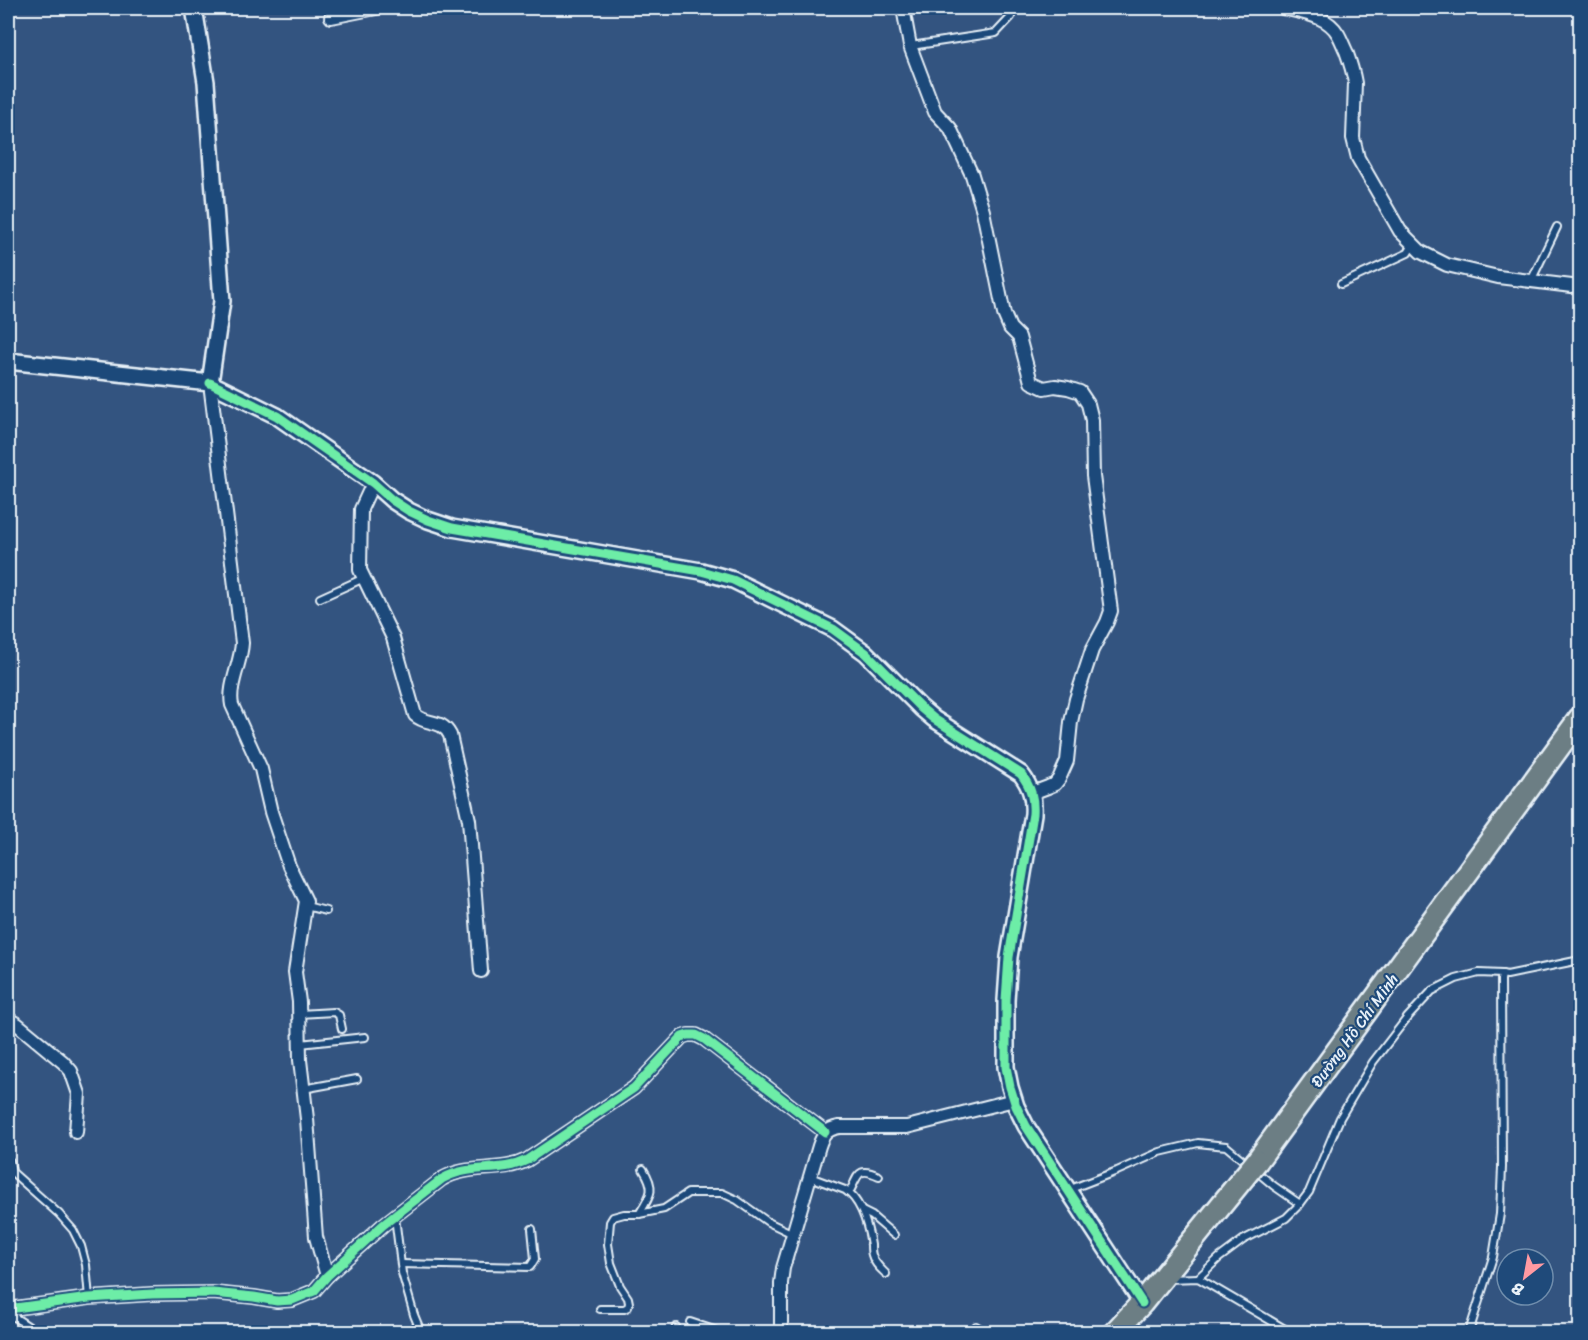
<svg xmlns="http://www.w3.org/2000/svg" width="1588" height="1340" viewBox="0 0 1588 1340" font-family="Sriracha,sans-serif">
<rect width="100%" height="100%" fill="#335480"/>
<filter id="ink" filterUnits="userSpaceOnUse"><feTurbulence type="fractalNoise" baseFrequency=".0167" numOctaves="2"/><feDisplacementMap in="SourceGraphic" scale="12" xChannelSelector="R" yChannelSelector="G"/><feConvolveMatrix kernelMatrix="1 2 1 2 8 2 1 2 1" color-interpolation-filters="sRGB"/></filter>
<g filter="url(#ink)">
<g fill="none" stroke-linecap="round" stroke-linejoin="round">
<defs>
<g id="service">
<polyline points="911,46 996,33 1011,17 1010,8"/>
<polyline points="1531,281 1557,227"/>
<polyline points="1341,284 1408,253 1413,245"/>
<polyline points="320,598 364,578"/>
<polyline points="306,906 326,911"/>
<polyline points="299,1014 334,1012 339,1015 342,1029"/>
<polyline points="300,1044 365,1037"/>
<polyline points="303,1089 357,1079"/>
<polyline points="10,1161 12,1172 59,1214 73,1230 81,1246 86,1265 89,1298"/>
<path d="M810,1177L845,1190C862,1201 868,1226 871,1245C871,1249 871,1252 872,1255C874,1263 880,1268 886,1274"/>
<polyline points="1068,1190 1117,1171 1160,1152 1198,1143 1226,1146 1274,1186 1300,1204"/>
<path d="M849,1193C859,1175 857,1166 879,1176"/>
<polyline points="862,1211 872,1216 894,1235"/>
<path d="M639,1214C651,1195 656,1189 643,1169"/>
<polyline points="395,1217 402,1273 414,1315 421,1332"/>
<polyline points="401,1264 530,1267 535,1259 532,1229"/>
<polyline points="1198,1278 1219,1258 1243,1240 1286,1218 1300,1204 1309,1192 1340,1118 1373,1062 1407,1018 1432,991 1456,979 1479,973 1502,974"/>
<polyline points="1168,1279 1198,1278 1290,1332"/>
<polyline points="600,1309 624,1309 628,1307 629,1303 628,1298 620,1286 611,1263 608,1244 610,1222 613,1217 624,1214 639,1214 664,1209 688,1193 722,1193 737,1200 768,1222 793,1234"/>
<polyline points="8,1313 37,1332"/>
<polyline points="690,1322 720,1332"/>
<polyline points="976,1326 986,1332"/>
<polyline points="674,1332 676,1327"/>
<polyline points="1469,1332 1493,1257 1500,1214 1502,1167 1501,980 1502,974 1507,975 1580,960"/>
</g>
<g id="minor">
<polyline points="903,8 910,46 935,112 950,128 972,175 983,211 1004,314 1010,328 1019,337 1031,382 1044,388 1055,386 1068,388 1080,392 1088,404 1092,420 1093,476 1111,611 1107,622 1092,650 1076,699 1071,722 1067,761 1059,779 1055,784 1048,787 1032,793"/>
<path d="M1283,8C1302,13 1327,15 1338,34C1341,39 1343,45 1346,51C1350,62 1353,71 1355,83L1353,138L1358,158L1400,231L1421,252L1447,265L1498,277L1580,287"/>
<polyline points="331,17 376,8"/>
<path d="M210,383L242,643C241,663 228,686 232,705L261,769L271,812L289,866L306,901L295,972L299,1002L300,1060L307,1119L316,1237L327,1276"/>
<path d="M373,483L361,509L360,570L393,638L415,715C427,726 441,718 450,735L469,820L481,971"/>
<polyline points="8,1019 17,1024 63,1062 71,1071 79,1094 76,1132"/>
<path d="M8,1309L89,1298L152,1294L213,1293L254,1297L277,1301L292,1300L314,1291L327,1276L383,1225L442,1179C469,1163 499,1174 527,1160L634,1088L682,1037L688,1035H696L704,1039L825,1132"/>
<path d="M781,1332V1283L783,1268L819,1146C823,1134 827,1129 839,1127H907L1014,1100"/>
</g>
<g id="tertiary">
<polyline points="8,361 210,383 222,301 206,82 194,8"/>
<path d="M210,383L277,416L373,483L392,500L409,511L428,520L452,528L701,571L733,580L833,629L866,653L921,708L934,719L1021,774C1031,787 1034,798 1033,814L1009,957L1006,1000V1067L1010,1087L1016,1106L1026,1126L1142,1303"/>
</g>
<g id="trunk">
<polyline points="1257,1161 1580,718"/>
<polyline points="1115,1332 1142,1303 1244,1177"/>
</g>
</defs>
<use href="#service" stroke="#e8f1f8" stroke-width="10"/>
<use href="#minor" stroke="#e8f1f8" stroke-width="16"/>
<use href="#tertiary" stroke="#e8f1f8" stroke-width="20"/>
<use href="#trunk" stroke="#e8f1f8" stroke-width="26"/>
<use href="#service" stroke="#1f4a7a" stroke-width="6"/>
<use href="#minor" stroke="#1f4a7a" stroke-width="12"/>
<use href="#tertiary" stroke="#1f4a7a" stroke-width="15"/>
<use href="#trunk" stroke="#6c7e84" stroke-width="21"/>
<defs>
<polyline id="trunk-bridge" points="1244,1177 1257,1161"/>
</defs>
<use href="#trunk-bridge" stroke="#e8f1f8" stroke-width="26" stroke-linecap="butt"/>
<use href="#trunk-bridge" stroke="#6c7e84" stroke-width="21"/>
<defs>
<g id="cycleway">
<path d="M210,383L277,416L373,483L392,500L409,511L428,520L452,528L701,571L733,580L833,629L866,653L921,708L934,719L1021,774C1031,787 1034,798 1033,814L1009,957L1006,1000V1067L1010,1087L1016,1106L1026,1126L1142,1303"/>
<path d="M8,1309L89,1298L152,1294L213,1293L254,1297L277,1301L292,1300L314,1291L327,1276L383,1225L442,1179C469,1163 499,1174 527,1160L634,1088L682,1037L688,1035H696L704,1039L825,1132"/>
</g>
</defs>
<use href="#cycleway" stroke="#1f4a7a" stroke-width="13"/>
<use href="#cycleway" stroke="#6deda7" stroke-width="9"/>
</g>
</g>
<g text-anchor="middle" stroke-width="4.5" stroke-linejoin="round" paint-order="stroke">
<g font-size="16" fill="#e8f1f8" stroke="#1f4a7a">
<text transform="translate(1354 1030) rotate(-54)" y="6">Đường Hồ Chí Minh</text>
</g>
</g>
<rect width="1588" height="1340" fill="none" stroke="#1f4a7a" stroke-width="30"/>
<rect x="15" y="15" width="1558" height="1310" fill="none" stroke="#e8f1f8" stroke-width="2" filter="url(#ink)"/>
<g transform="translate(1525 1277) rotate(211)"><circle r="28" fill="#1f4a7a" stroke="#6f8dac" stroke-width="1.5"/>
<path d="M0-4.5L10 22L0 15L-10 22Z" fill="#ff9aa2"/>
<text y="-9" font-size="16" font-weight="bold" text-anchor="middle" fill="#e8f1f8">B</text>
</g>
</svg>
